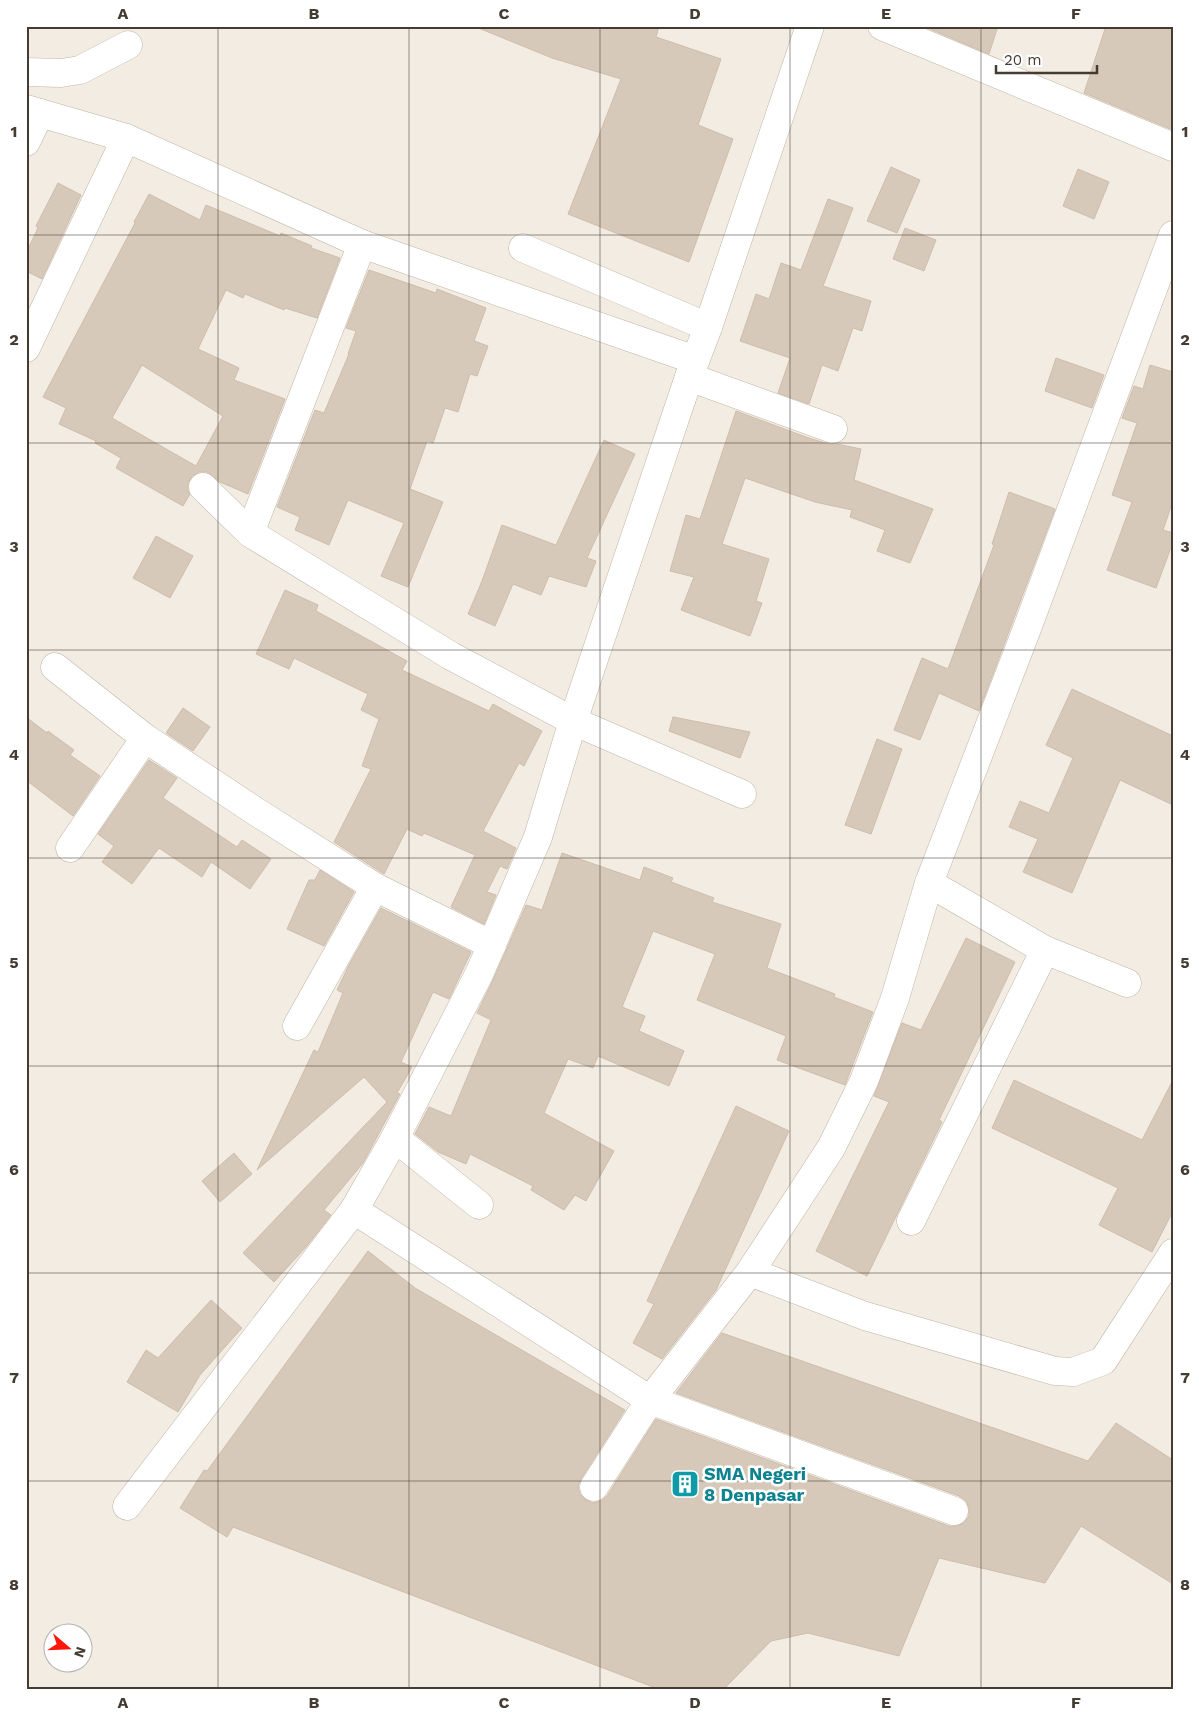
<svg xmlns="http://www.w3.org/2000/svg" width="1199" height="1716" viewBox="0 0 1199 1716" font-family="'Work Sans',sans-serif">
<rect width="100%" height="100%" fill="#f2ece2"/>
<g fill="#d7c9ba" stroke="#cfbdaa" fill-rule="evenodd">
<polygon points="476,26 659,26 656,37 721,59 698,125 733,139 689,262 568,214 621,79 552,58 476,27"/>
<polygon points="923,26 998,26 989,54"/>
<polygon points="1106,26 1173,26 1173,130 1084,93"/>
<polygon points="891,167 920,180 897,233 867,221"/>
<polygon points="1078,169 1109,182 1094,219 1063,206"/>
<polygon points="58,183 81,195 42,279 26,271 26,253 38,228 36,226"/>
<path d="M149,194L200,220L206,205L280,236L281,233L312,246L311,248L340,258L317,318L285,308L284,310L245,294L243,298L226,290L198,349L239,368L234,380L285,399L248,494L220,482L207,472H199L192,476L188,483V491L190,494L183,506L116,468L121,458L95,443L96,441L59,424L66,408L43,397L135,223L134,222ZM142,365L223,416L196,466L112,418Z"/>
<polygon points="828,199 853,208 823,286 871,301 862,331 853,328 838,371 822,365 809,404 778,393 790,358 740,341 756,294 769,299 781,263 801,270"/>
<polygon points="905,228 936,240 924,271 893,259"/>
<polygon points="369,270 436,293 437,289 486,308 474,341 488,346 477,376 470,374 458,412 445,408 433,443 427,441 410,489 443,502 408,587 381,576 404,523 348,500 329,545 295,530 300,517 277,507 315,410 324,413 349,354 348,354 356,331 346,328"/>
<polygon points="1056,358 1104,375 1092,408 1045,391"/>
<polygon points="1150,365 1173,372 1173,501 1163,530 1173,533 1173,542 1156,588 1107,570 1132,502 1112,495 1137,423 1122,418 1134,386 1143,389"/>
<polygon points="736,411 806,437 828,444 837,444 861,449 854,480 933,509 910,563 877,551 885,530 850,517 852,510 815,502 745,478 722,544 769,559 756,601 762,603 750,636 681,610 694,577 670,571 686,515 700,519"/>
<polygon points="604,440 635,454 587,558 596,561 586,587 549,576 541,595 513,584 495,626 468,614 482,581 502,525 556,545"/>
<polygon points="1009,492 1055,509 979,711 939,693 920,740 894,730 922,658 948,669 994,545 992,544"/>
<polygon points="156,536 193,556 170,598 133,578"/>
<polygon points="285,590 318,605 316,611 407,661 402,670 489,711 493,704 542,731 524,766 519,763 483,831 516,848 507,869 500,866 487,892 496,895 484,924 451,907 475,855 424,833 422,836 407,829 384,874 334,842 371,769 362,766 379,719 361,710 368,694 294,658 289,669 256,654"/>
<polygon points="1072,689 1173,736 1173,805 1120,780 1072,893 1023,872 1038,839 1009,827 1020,801 1049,813 1073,758 1046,745"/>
<polygon points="183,708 210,727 193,751 166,733"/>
<polygon points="26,717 47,733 48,731 74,750 70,755 100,776 73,816 26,780"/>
<polygon points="673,717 750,732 740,758 669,731"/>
<polygon points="877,739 902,749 871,834 845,825"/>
<polygon points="149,760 177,778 163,798 237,847 242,840 271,859 250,889 211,862 202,877 159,848 132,884 102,862 114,846 98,834"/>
<polygon points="562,853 640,880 644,867 673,878 671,882 714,898 712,902 781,924 767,968 835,994 834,997 873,1012 845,1085 777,1060 786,1036 697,1000 715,954 653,931 622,1007 645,1016 639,1031 684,1051 669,1086 598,1056 593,1068 568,1059 544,1113 614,1151 586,1201 575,1195 564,1210 531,1190 533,1186 470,1154 466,1164 438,1152 415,1134 429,1107 451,1116 491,1020 477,1013 494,978 526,905 542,910"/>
<polygon points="320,870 354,892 324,946 287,929 309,880 315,880"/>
<polygon points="381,908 471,952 449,999 433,992 401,1062 412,1067 397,1093 400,1094 363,1163 324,1210 331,1215 306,1247 274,1282 243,1253 387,1102 364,1077 257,1170 314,1050 318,1052 343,993 337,990 349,965"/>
<polygon points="966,938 1015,962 939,1120 942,1122 867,1276 816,1251 889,1102 874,1096 902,1023 921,1030"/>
<polygon points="1014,1080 1142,1140 1173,1080 1173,1211 1152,1252 1099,1225 1118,1188 992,1128"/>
<polygon points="736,1106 789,1131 716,1290 662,1359 633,1343 654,1304 647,1301"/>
<polygon points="234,1153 252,1174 220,1202 202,1181"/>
<polygon points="368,1251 415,1288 625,1410 581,1479 578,1486 580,1494 586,1500 593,1503 601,1501 607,1496 656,1419 949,1526 957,1526 964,1523 969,1516 969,1508 966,1501 959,1496 676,1393 722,1333 1088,1461 1116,1423 1173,1460 1173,1584 1081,1526 1045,1583 939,1558 899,1656 808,1633 771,1641 723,1690 661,1690 233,1527 227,1537 180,1508 204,1470 207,1471"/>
<polygon points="211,1300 242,1328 200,1375 178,1412 127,1382 146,1350 158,1358"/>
</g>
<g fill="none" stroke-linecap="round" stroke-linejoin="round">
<defs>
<g id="minor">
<polyline points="882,26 1173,147"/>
<polyline points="26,72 61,73 80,70 128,45"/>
<polyline points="26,109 126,138 362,244 695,360"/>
<polyline points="26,142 40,113"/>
<polyline points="1173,235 1028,626 929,883 895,998 864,1081 831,1148 750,1272 865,1316 1055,1371 1073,1372 1103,1361 1173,1253"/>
<polyline points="523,248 708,327"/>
<polyline points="26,348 126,138"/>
<polyline points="689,377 833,429"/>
<polyline points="203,487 250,533 451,656 573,721 742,794"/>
<polyline points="250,533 362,244"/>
<polyline points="55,667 145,738 255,811 375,887 492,945"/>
<polyline points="70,848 145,738"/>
<polyline points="929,883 1045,950 1127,983"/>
<polyline points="297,1026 375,887"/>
<polyline points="395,1138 479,1205"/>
<polyline points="354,1210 650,1400 750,1272"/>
<polyline points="911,1221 1045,950"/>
<polyline points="594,1487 650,1400 954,1511"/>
<polyline points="127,1506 354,1210 395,1138 480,972 538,837 573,721 689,377 708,327 810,26"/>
</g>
</defs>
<use href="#minor" stroke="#c1b5a8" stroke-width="29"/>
<use href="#minor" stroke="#fff" stroke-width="28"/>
</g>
<path fill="none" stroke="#443b33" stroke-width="1" stroke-opacity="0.55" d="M218,26V1690M409,26V1690M600,26V1690M790,26V1690M981,26V1690M26,235H1173M26,443H1173M26,650H1173M26,858H1173M26,1066H1173M26,1273H1173M26,1481H1173"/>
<defs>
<symbol id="building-square" viewBox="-11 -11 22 22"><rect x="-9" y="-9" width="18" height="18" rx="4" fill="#0f9aa8" stroke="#fff"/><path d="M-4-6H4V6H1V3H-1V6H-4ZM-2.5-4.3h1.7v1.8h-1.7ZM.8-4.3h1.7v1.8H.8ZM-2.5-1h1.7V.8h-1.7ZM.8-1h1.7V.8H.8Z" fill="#fff"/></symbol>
</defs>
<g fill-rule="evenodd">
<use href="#building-square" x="669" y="1468" width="32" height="32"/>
</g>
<g text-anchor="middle" stroke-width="5" stroke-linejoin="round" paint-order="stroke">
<g font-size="18" font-weight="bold" fill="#0d838f" stroke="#fff" text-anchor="start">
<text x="704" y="1480">SMA Negeri<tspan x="704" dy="21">8 Denpasar</tspan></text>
</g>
</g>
<rect width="1199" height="1716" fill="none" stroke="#ffffff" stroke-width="55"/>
<g transform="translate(68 1648) rotate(109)"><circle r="24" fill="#ffffff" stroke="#b4b1ad"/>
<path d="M0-4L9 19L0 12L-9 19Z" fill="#ff160d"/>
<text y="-8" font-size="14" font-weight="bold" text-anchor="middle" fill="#443b33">N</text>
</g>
<path d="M996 65v8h101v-8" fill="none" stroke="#443b33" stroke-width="2.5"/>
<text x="1004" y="65" font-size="15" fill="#443b33" stroke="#ffffff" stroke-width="4" paint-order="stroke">20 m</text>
<rect x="28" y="28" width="1144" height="1660" fill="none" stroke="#443b33" stroke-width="2"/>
<g font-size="16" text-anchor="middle" font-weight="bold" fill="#443b33">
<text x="123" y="19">A</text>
<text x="314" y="19">B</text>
<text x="504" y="19">C</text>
<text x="695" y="19">D</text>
<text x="886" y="19">E</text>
<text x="1076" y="19">F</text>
<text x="14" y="137">1</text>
<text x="1185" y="137">1</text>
<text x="14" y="345">2</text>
<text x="1185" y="345">2</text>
<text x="14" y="552">3</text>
<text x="1185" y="552">3</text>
<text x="14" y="760">4</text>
<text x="1185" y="760">4</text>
<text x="14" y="968">5</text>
<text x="1185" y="968">5</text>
<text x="14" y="1175">6</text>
<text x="1185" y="1175">6</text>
<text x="14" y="1383">7</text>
<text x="1185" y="1383">7</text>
<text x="14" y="1590">8</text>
<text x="1185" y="1590">8</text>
<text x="123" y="1708">A</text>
<text x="314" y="1708">B</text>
<text x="504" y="1708">C</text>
<text x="695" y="1708">D</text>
<text x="886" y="1708">E</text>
<text x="1076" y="1708">F</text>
</g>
</svg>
